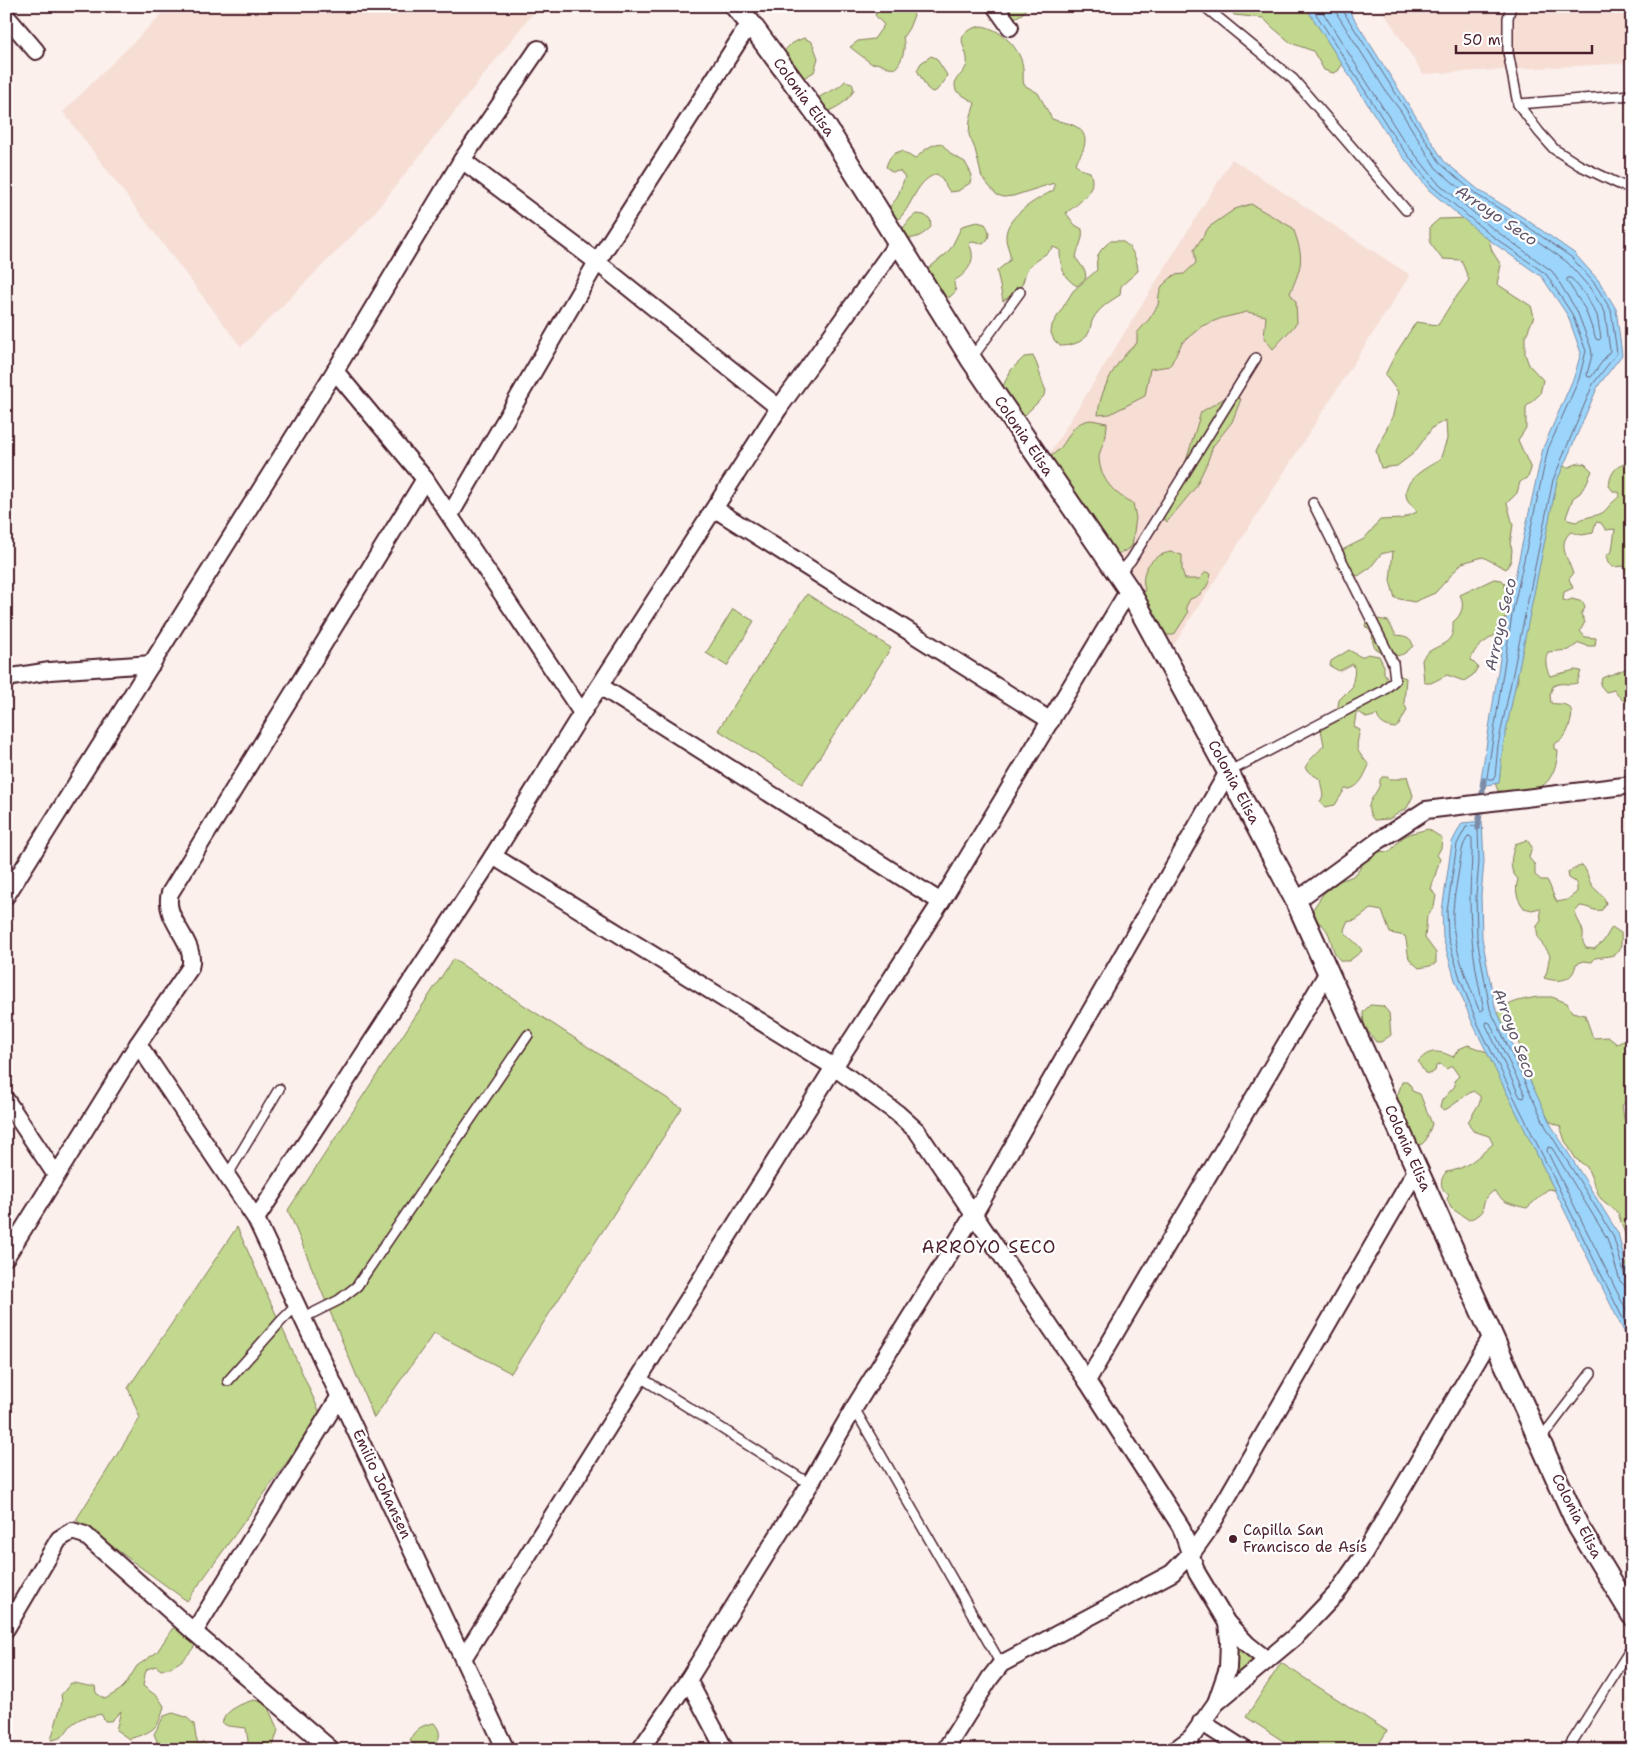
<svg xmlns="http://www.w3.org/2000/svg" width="1638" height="1756" viewBox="0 0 1638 1756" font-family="'Shantell Sans',sans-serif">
<rect width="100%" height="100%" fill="#fbf0ec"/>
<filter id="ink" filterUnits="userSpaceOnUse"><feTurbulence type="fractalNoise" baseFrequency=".02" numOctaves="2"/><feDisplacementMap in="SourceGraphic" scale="10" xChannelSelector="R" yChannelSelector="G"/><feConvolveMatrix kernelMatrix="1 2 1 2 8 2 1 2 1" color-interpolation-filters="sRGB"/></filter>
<g filter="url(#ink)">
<g fill="#f6ded5">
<polygon points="170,6 525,6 533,13 371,217 241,347 63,112"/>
<polygon points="1380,6 1632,6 1632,63 1423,74"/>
<polygon points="1232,159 1410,275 1170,651 1050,453"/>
</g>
<g fill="#c1d88e" stroke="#867c5c">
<path d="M880,6H903C906,11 911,10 914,15L909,28L903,37C906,50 903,59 895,69L876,63L872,64L850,47L858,41L874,39L884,25L875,15Z"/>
<polygon points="999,6 1028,6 1022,14 1009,21"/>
<polygon points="1232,6 1314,6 1345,60 1338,71 1333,73 1324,70 1313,51 1291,43 1271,26 1263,18 1234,15"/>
<path d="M981,26C1000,28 1022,49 1023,69C1024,76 1022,78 1024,85L1038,93L1052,119C1059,122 1068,122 1075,126C1092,135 1084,152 1075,163L1080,169L1090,172C1098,191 1080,202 1066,213L1075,225L1082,229C1084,241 1077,247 1076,258L1085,271L1086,278L1077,286C1063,278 1060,266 1060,250L1053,247C1046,256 1035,259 1028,268C1025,272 1025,277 1023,282C1020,291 1010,296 1003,301L997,271L1010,260C1011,251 1006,246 1006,238C1005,215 1038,199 1054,190V183L1013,196L1004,197L997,195L982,178L975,149L969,135L970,119L975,103L956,91C952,76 961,78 966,67C973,50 945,35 981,26Z"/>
<path d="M804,38L812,42L818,58L814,72L800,80L782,55C787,45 794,42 804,38Z"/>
<polygon points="931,56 936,58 947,75 944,82 936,91 932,92 927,88 917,70 921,63"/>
<path d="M845,81L852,83L854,90C847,103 837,107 825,113L818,98C828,91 836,91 845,81Z"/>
<path d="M941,143L952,155L965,162L972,175L970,183L958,191L950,192C945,186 944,179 937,174C912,181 913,214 891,224L887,210L897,198L905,177L900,171L892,172L886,167C889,157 892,153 902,151L915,159C923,151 929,145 941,143Z"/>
<path d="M1251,204L1293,228C1304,258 1303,264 1290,293L1296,302L1297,323L1273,349L1264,338L1266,316L1247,312L1222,318L1202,326L1182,343L1170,366L1150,369L1145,396L1110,414L1098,415C1100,389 1117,359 1137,343V333L1150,318L1158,305L1159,294L1162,286L1174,275L1184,274L1196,263L1194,250L1209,227L1235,209Z"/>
<path d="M916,214L924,215L930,219L931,227C924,234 916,240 905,238L901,231L910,219Z"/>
<path d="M1470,218L1487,232L1492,251L1501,265L1497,284L1531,306L1534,316L1525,338V354L1529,365L1543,380L1540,394L1526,407V428L1518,440L1531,469L1528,477L1520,482L1517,493L1507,503L1513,525L1510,544L1512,549L1511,561L1506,569L1483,557L1462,563L1435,593L1414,602L1395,598L1390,581L1393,551L1381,554L1370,568L1358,576L1337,567L1344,549L1364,539L1380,520L1401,519L1417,512C1415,508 1409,503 1407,499C1400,481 1427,467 1440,460L1447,439L1446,420L1433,427L1414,453L1397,466L1381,468L1376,451L1393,415L1398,392L1385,375L1395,355L1416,322L1438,325L1451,304L1469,280L1461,260L1442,259L1430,243V227L1439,219Z"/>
<path d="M977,222L985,224C990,231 991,238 983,244L972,242L969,244C976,257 971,268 960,277C957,279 955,279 954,283C954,285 955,288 956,291L950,297L943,298L924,272L946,254L951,248L962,226Z"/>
<path d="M1111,241C1115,241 1119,240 1123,242C1132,246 1138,262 1138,271L1121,286L1120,295C1110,301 1098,309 1093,319C1090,324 1091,330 1088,334C1083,343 1069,346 1060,346L1054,340L1051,333L1052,325L1073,291L1097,270C1095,256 1100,249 1111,241Z"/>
<path d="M1033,356C1039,366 1040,379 1046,391L1043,397L1021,419L1000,392L1011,370L1024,357Z"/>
<polygon points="1228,396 1241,399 1232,422 1213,446 1207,463 1195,488 1167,522 1158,513 1158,505 1176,489 1183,471 1201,412"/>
<path d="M1091,420L1107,423C1107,428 1106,434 1105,439C1103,445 1099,452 1099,458C1100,479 1115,495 1133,503L1136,518L1132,546L1125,551L1114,555L1046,459C1049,457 1053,455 1056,452C1071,440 1068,423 1091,420Z"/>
<path d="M1579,463L1585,464L1592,471L1586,484L1580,493L1573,498L1566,517L1568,520L1576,522C1582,517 1594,517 1602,513C1607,510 1609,505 1613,502C1617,498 1619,498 1620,493L1613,491L1609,486C1610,473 1617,462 1632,464V579L1626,573L1624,566L1613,567L1608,563L1606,556L1612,551L1615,529L1606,530L1601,523L1596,522L1593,533L1582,535L1571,532C1556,544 1569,560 1573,574L1569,579L1573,588L1564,592L1563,600L1567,601L1572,599L1583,602L1585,608L1581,614L1585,622L1580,631L1585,637L1596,638L1595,646H1588L1579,643L1569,650L1548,652C1544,659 1546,669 1550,676L1575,670L1581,671L1577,683C1567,686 1563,681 1553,686L1550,695L1551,703C1558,705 1564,702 1570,708C1575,713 1568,732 1564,737C1561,740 1558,742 1554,744V749L1558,750C1558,762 1552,782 1540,787C1536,789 1529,789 1525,789C1521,790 1517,791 1513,792C1508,793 1502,791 1498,791L1494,780L1513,688C1520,682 1518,676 1516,667L1559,466L1569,467Z"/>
<path d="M1171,552L1182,555V570L1185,579H1199L1206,572L1211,574C1209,586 1202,596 1190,599L1186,607L1188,613L1174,635H1164L1141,595L1145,590C1139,570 1152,555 1171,552Z"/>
<path d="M1494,579L1502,580L1505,584V588L1513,598C1512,611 1509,617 1498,623L1495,635C1486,641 1473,648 1471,660L1478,667L1473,675L1464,681L1447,675L1431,683H1426L1424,682L1422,660C1428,645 1451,648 1453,630C1453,627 1453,624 1453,622C1462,615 1465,605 1460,595Z"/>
<polygon points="807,594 891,648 802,784 718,730"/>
<polygon points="733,609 754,621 727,666 706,653"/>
<path d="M1367,618L1375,622L1378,619L1388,621L1396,635C1405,636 1411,636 1413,646C1410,649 1407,652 1403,654C1390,660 1368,651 1373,634L1365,626Z"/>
<path d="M1349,650L1361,657L1368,654L1379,656L1384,666V673L1390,682L1400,676L1406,678L1404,703L1407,710L1399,725L1395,728C1387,727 1379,724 1377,715L1367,718L1359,712L1356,714L1354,727L1360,730C1355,751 1356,749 1369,765C1364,776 1359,790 1345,789L1335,805L1325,807L1320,802L1323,796L1320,779L1310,773L1305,768C1309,759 1318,753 1324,745L1321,730V721L1337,712L1339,700L1353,686C1352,677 1357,674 1353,664L1339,671L1330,666L1331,661Z"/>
<path d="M1632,664V705H1629C1623,700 1618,697 1614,690L1606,692L1600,685L1602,678C1613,673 1623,672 1632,664Z"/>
<path d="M1407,776L1413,796L1407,808L1389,819L1374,820C1359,803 1381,794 1380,780L1382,777H1387L1390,779H1399Z"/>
<path d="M1428,829L1442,838L1441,848L1437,855L1440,859L1431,889L1436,896L1434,907L1427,916L1425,938L1436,953V963L1430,966L1419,968C1416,965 1411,962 1409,958C1408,957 1407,941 1405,936L1390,933L1382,911L1371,909L1356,920L1347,922L1344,930C1348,939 1358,942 1362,951L1349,961H1341C1331,953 1333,941 1327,931C1322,922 1316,924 1311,912L1323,894L1339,881L1351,877L1357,873L1365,860L1377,851L1389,852C1394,848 1396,843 1401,839C1409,832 1419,832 1428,829Z"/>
<path d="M1527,840L1532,847L1529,858L1535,865V875L1541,880H1547C1552,888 1552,895 1557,902L1567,900L1577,892V883L1569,878L1568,872L1582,865C1588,871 1587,877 1591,884C1595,891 1604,894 1606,903L1602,910C1593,912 1588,906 1580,906L1575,912C1576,919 1582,925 1583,932C1584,940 1580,938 1586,948L1594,949L1603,942L1612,927L1621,933C1623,958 1614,955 1595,958L1592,962L1584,961L1576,964C1573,981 1560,983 1544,978C1549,970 1547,964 1550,956C1545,943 1536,944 1537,926L1541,921L1540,908L1532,910L1524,908C1516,897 1515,891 1518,879C1507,869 1512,856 1515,844Z"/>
<polygon points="453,959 682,1108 511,1373 434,1333 374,1418 288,1210"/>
<path d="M1537,997H1552L1567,1003L1572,1012L1585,1015L1593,1038L1608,1037L1617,1044L1627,1039L1631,1034L1627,1025L1632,1012L1630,1100L1622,1105L1624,1119L1632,1129V1293L1624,1271L1630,1256L1629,1246L1618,1213L1600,1198L1587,1167L1576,1159L1565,1141L1560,1126L1542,1118L1524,1074L1526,1063L1521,1048L1514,1035L1503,1031L1495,1017C1508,1001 1518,1001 1537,997Z"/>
<polygon points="1370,1005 1383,1006 1389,1013 1391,1035 1381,1042 1376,1042 1364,1026 1363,1012"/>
<path d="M1468,1045L1492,1054L1562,1191L1548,1189L1527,1208C1521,1207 1506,1203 1503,1200C1499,1197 1497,1193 1494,1191C1487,1195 1482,1203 1483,1211L1479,1215L1469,1220L1451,1208L1447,1199L1449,1195C1440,1189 1439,1181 1446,1172C1465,1170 1478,1157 1493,1144L1489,1136L1473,1131L1468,1122L1480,1102V1096L1473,1091C1463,1096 1456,1104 1445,1110L1440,1107L1442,1100L1455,1086L1454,1081L1459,1076L1452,1066L1446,1069L1440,1064L1436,1066L1435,1071L1430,1074L1425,1073L1418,1062C1428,1049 1439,1050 1453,1057L1459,1049Z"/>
<polygon points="1402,1082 1407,1082 1411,1086 1412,1091 1420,1094 1432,1124 1426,1140 1422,1144 1414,1146 1407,1129 1407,1123 1402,1119 1394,1098 1398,1094"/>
<polygon points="237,1227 321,1415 187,1601 76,1520 140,1418 128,1388"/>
<path d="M181,1625L199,1638C191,1654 180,1666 161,1670L156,1666L147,1669L145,1674L143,1686L158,1697L164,1706C159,1730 151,1732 129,1739L116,1730L121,1711L111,1721H105L101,1714C91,1717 85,1715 75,1722C64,1730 68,1738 51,1740L62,1702L61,1695L71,1683C80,1683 86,1687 95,1686L96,1693L105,1699L120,1690L125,1685L137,1666L157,1652L172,1629Z"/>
<polygon points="1235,1643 1257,1659 1229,1682"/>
<polygon points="1281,1663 1387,1731 1375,1750 1297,1750 1246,1717"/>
<path d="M254,1700L266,1703L278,1730L273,1746L269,1750H245L248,1741L246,1728L228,1726L222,1723C225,1710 242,1703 254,1700Z"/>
<polygon points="173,1713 186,1717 194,1724 196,1738 198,1744 203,1742 212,1750 155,1750 157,1741 154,1734 164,1716"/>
<path d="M434,1723C452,1743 420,1756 410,1740C415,1728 423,1725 434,1723Z"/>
</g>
<g fill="#9bd5fb" stroke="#7b8ca8">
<polygon points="1305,6 1346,6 1444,161 1480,191 1524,218 1574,253 1599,281 1616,309 1622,355 1598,386 1557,481 1503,746 1499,783 1480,786 1507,614 1543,448 1574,377 1581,353 1568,316 1542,277 1485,237 1429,190 1393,144"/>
<polygon points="1482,821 1484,862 1481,895 1482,938 1495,1007 1551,1125 1618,1233 1626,1266 1632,1282 1632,1348 1472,1022 1455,980 1443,938 1442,911 1452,842 1462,823"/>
</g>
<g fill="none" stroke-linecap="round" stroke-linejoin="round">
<g stroke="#6a687e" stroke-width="1">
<polyline points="1311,6 1397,141 1432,186 1488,233 1546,274 1572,314 1586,351 1579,379 1548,449 1512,615 1487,777 1488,779 1493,779 1495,777 1498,745 1553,480 1593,384 1617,353 1611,310 1595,284 1571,257 1521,222 1477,195 1441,164 1343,11 1342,6"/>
<polyline points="1319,6 1402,138 1437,182 1492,228 1552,271 1577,311 1591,348 1592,355 1587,374 1588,377 1591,377 1610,351 1605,312 1590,288 1567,262 1518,227 1474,200 1436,168 1400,110 1387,93 1337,14 1336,6"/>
<polygon points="1568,278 1571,278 1584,293 1597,315 1601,338 1599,340 1596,339 1585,309 1567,281"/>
<path d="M1469,836L1472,838C1473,859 1470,877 1470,897C1470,935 1475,972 1484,1009L1481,1011L1479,1010C1467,979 1451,944 1453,910C1454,896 1457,882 1459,869C1461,858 1461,844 1469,836Z"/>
<polygon points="1487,1022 1490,1023 1525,1095 1524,1098 1520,1097 1486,1025"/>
<polyline points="1632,1281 1628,1280 1625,1277 1613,1235 1546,1127 1490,1009 1477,938 1476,895 1479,862 1478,829 1475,826 1466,827 1457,844 1447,911 1448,938 1460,978 1476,1020 1632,1337"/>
<polyline points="1632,1287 1625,1286 1620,1281 1607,1238 1552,1148 1548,1147 1547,1151 1632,1322"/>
</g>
<polyline stroke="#7b8ca8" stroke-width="5.5" points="1478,828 1484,780"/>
<defs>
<g id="service">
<polyline points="1204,6 1293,79 1406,210"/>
<polyline points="1511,6 1508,18 1508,52 1518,104 1539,132 1554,149 1579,165 1621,185 1632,187"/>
<polyline points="1518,104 1632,95"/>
<polyline points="971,359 1020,292"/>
<polyline points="1119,574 1131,560 1256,358"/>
<polyline points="1228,772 1383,691 1395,680 1393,663 1313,503"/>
<polyline points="227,1176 279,1089"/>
<polyline points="303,1318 339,1300 357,1286 528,1035"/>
<polyline points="640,1377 810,1484"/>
<polyline points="228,1381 281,1321 297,1305"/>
<polyline points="854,1408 1001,1664"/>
<polyline points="1540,1440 1591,1373"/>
<polyline points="1567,1750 1632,1647"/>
</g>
<g id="minor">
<polyline points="995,6 1010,27"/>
<polyline points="6,16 36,51"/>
<polyline points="462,160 597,262 779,408"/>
<polyline points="335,371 425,479 582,713"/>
<polyline points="715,509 1051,721"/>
<polyline points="450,515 597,262 750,23"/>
<polyline points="6,680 12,677 50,671 152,664"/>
<polyline points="600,686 941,902"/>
<polyline points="493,856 834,1067 897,1113 917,1131 1087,1381 1181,1527 1197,1573 1227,1623 1247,1644 1267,1660"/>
<polyline points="6,896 335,371 462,160 538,49"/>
<polyline points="1296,901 1378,841 1426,810 1632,785"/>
<polyline points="138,1044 256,1219 506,1750"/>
<polyline points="6,1100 56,1175"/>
<polyline points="256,1219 493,856 582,713 779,408 899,241"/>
<path d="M6,1257L138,1044L190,968C198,941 162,921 170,893L425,479"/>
<polyline points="1087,1381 1328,972"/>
<polyline points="6,1629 59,1539 72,1531 85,1535 194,1632 332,1750"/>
<polyline points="194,1632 340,1396"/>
<polyline points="464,1657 834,1067 941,902 1129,590"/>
<polyline points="688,1680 725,1750"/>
<polyline points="1216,1703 1228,1668 1229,1641 1227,1623"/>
<polyline points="1201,1722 1245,1750"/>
<polyline points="640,1750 688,1680 810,1484 854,1408 974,1214 1228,772"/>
<polyline points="945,1750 990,1678 1001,1664 1172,1573 1194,1550 1209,1529 1417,1169"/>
<polyline points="1175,1750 1191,1738"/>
<polyline points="1188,1750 1191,1738 1216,1703 1297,1635 1336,1594 1364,1554 1493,1334"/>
</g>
<polyline id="tertiary" points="735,6 750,23 825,125 971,359 1129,590 1228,772 1296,901 1578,1526 1632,1615"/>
</defs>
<use href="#service" stroke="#4a1f2b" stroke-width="12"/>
<use href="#minor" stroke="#4a1f2b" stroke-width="20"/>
<use href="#tertiary" stroke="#4a1f2b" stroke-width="24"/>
<use href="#service" stroke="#fff" stroke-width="9"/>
<use href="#minor" stroke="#fff" stroke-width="16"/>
<use href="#tertiary" stroke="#fff" stroke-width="20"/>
</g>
</g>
<circle fill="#4a1f2b" stroke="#fff" stroke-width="2" cx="1233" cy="1539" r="5"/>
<g text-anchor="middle" stroke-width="4.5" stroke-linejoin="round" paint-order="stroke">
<g font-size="15" fill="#4a1f2b" stroke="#fff">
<text transform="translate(804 97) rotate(54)" y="5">Colonia Elisa</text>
<text transform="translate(1024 436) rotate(56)" y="5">Colonia Elisa</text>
<text transform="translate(1234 782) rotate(62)" y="5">Colonia Elisa</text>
<text transform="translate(1408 1148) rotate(66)" y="5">Colonia Elisa</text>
<text transform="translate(382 1484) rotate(65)" y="5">Emilio Johansen</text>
<text transform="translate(1577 1516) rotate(63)" y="5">Colonia Elisa</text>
</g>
<g font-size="15" fill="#4a1f2b" stroke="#fff" text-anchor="start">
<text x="1243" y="1535">Capilla San<tspan x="1243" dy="17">Francisco de Asís</tspan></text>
</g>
<g font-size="16" font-style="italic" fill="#625669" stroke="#fff">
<text transform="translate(1497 215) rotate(34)" y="6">Arroyo Seco</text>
<text transform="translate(1500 624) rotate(-77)" y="6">Arroyo Seco</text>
<text transform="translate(1515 1033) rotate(69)" y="6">Arroyo Seco</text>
</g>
<g font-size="18" letter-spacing="1" fill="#4a1f2b" stroke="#fff">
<text x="989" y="1253">ARROYO SECO</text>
</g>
</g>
<rect width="1638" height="1756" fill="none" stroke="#fff" stroke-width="25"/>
<rect x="12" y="12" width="1613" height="1731" fill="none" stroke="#4a1f2b" stroke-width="2" filter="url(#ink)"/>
<path d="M1456 45v8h136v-8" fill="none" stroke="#4a1f2b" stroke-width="2.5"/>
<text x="1463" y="45" font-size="15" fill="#4a1f2b" stroke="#ffffff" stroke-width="4" paint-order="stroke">50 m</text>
</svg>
